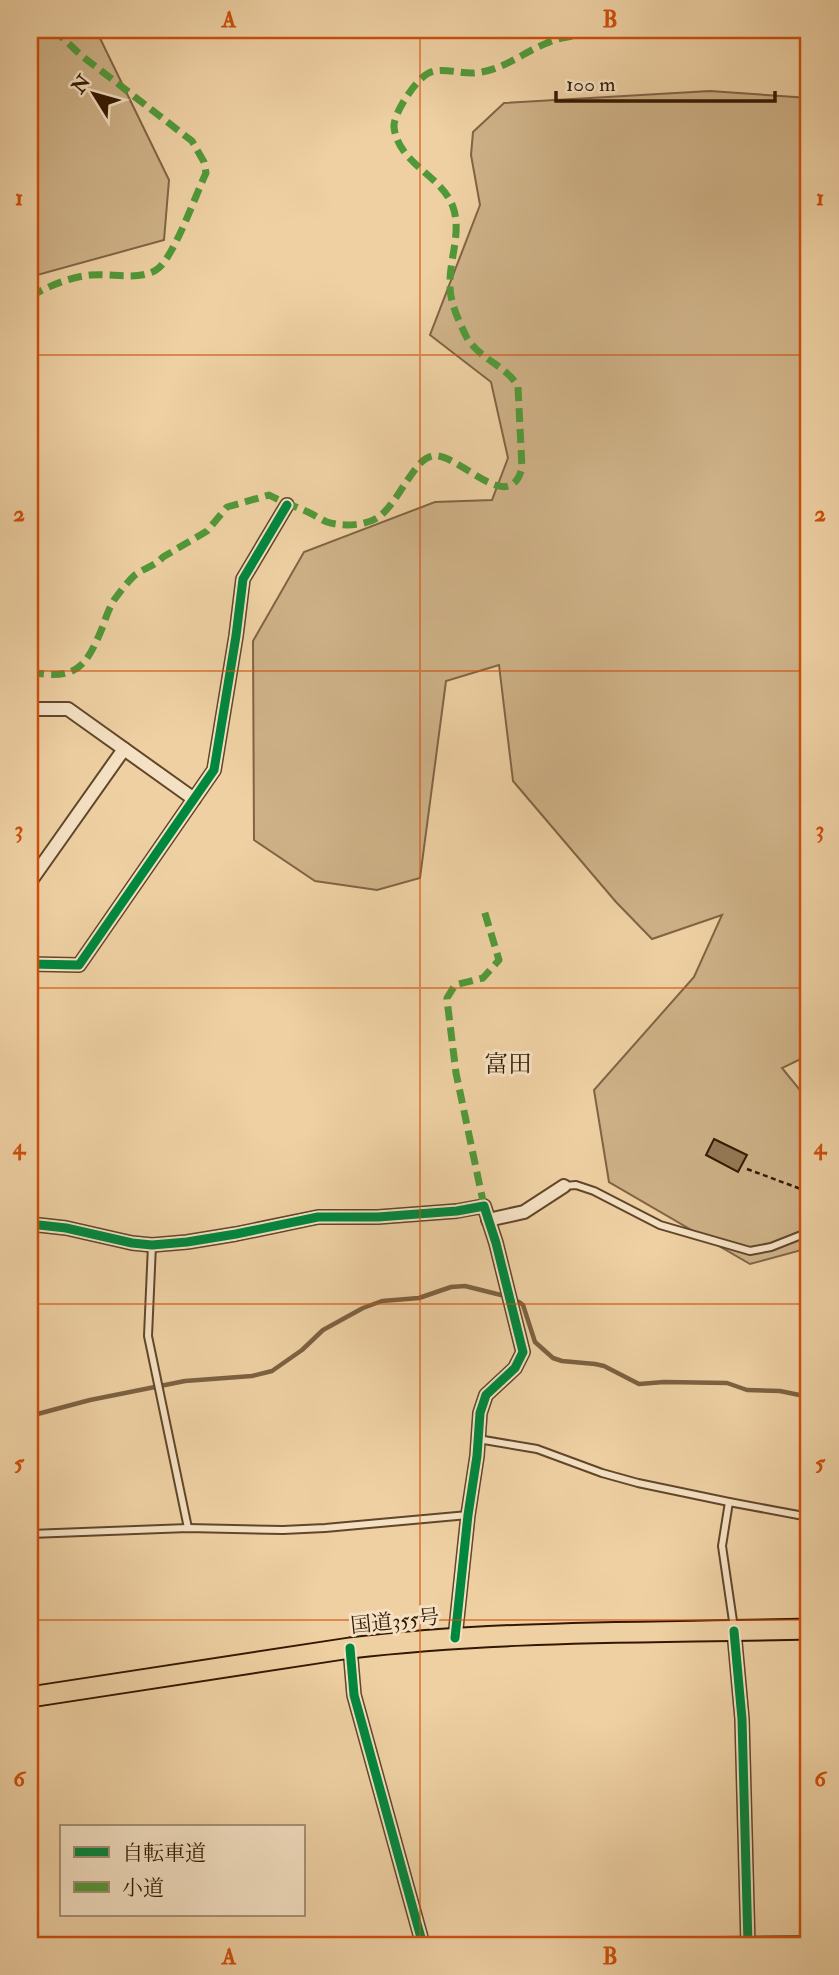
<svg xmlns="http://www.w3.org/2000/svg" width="839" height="1975" viewBox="0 0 839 1975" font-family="'IM FELL Double Pica','Noto Serif JP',serif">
<rect width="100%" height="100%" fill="#eed0a3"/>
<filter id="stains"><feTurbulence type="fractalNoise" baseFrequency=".00286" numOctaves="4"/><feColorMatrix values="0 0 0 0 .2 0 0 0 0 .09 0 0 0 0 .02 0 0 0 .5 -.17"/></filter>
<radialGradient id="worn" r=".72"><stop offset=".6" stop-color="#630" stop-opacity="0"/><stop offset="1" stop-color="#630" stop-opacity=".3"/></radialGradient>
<g fill="#ceb187" stroke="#806444" stroke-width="2">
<polygon points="30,30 96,30 169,180 164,240 30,277"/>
<polygon points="710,91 809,98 809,1055 782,1068 809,1101 809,1248 750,1264 609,1182 594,1090 694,977 722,915 652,939 616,902 513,781 499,665 446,681 420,878 377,890 315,881 254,840 253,641 304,552 435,502 492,500 508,458 491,382 430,335 480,205 471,155 473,132 504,103"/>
</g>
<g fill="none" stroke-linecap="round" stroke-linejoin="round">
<g stroke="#7c6141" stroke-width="4.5">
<polyline points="519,1302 523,1305 535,1342 553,1358 562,1361 595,1364 604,1366 639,1384 664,1382 727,1383 747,1390 780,1391 809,1397"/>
<polyline points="30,1416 90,1400 185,1381 252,1376 272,1371 302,1350 323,1330 363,1308 382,1301 419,1298 451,1287 465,1286 501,1295"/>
</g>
</g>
<polygon fill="#947855" stroke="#321800" stroke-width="2" points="714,1139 747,1155 738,1172 706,1155"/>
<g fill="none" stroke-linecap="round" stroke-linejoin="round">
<defs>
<g id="service">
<polyline points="564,1186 576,1185 594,1191 660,1225 750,1251 771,1247 809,1232"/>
<polyline points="152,1245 148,1336 188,1528"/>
<polyline points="478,1439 537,1449 602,1473 638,1483 729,1502 809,1517"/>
<polyline points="729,1502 722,1546 734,1628"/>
<polyline points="30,1534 188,1528 283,1530 325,1528 468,1515"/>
</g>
<g id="minor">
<polyline points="30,716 34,709 68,709 194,799"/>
<polyline points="30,882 124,749"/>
<polyline points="30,964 79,965 214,770 236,636 243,579 287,505"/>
<polyline points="488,1220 524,1212 564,1186"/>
<polyline points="30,1224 66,1228 132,1243 152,1245 187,1242 236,1234 318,1217 378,1217 457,1211 484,1206 496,1243 523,1352 515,1368 486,1395 480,1413 477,1456 468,1515 455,1638"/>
<polyline points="734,1631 742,1719 748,1945"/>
<polyline points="350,1648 354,1695 423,1945"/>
<polyline points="629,1945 809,1943"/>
</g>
<path id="trunk" d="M30,1697L350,1648C502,1630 656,1633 809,1629"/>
</defs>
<use href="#service" stroke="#614629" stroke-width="10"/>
<use href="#minor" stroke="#614629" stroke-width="16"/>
<use href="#trunk" stroke="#321800" stroke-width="23"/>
<polyline stroke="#321800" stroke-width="2.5" stroke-dasharray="5 3.5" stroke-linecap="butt" points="747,1169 809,1192"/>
<use href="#service" stroke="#f4e0c3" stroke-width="6"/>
<use href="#minor" stroke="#f4e0c3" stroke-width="12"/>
<use href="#trunk" stroke="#eed0a3" stroke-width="19"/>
<g stroke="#509939" stroke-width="7" stroke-dasharray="14 7" stroke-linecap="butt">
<polyline points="805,30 805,44 809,51"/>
<path d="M30,297C48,286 70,277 91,275C112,273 138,281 156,270C173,260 196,194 206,173L204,162L192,141L82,56L54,30"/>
<path d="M30,672C77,681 86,667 103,626C106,617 109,608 114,600C120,592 128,581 135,575C144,568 155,566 163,557L207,531L227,507L269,495C282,502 295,506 308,512C315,515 321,520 327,522C342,527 367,526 380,516C390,508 399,493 406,482C413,473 420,459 432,456C458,451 509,518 522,468L518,387C509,367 478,359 466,336C459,321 450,303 450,286C449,259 462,233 453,207C442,175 398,164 394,127C393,114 415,81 427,74C440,66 459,74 474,73C502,71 522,53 547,43C561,36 578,37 592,30"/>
<polyline points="484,1206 456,1073 448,1008 447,998 455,985 483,978 499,960 484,910"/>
</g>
<defs>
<g id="cycleway">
<polyline points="30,964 79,965 214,770 236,636 243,579 287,505"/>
<polyline points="30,1224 66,1228 132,1243 152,1245 187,1242 236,1234 318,1217 378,1217 457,1211 484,1206 496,1243 523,1352 515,1368 486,1395 480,1413 477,1456 468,1515 455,1638"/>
<polyline points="734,1631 742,1719 748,1945"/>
<polyline points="350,1648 354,1695 423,1945"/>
</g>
</defs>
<use href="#cycleway" stroke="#f4e0c3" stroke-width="13"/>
<use href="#cycleway" stroke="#00873e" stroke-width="9"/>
</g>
<path fill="none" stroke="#cd4f0a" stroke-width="2" stroke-opacity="0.55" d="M420,30V1945M30,355H809M30,671H809M30,988H809M30,1304H809M30,1620H809"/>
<g text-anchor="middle" stroke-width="6" stroke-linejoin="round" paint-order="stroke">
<g font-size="21" fill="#321800" stroke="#f4e0c3">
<text transform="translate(395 1621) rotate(-6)" y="7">国道355号</text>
</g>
<g font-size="24" fill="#321800" stroke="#f4e0c3">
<text x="508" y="1072">富田</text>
</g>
</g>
<rect width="839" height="1975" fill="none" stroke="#eed0a3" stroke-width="77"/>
<rect x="60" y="1825" width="245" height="91" fill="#f4e0c3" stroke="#a69075" stroke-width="2"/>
<rect x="74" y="1847" width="35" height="10" fill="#00873e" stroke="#a69075" stroke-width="2"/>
<text x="122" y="1860" font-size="21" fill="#321800">自転車道</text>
<rect x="74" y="1882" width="35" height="10" fill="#509939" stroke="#a69075" stroke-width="2"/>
<text x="122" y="1895" font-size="21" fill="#321800">小道</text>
<g transform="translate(94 94) rotate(307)" stroke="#f4e0c3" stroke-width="5" paint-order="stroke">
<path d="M0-5L12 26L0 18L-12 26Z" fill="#321800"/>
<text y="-10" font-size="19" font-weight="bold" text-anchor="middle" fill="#321800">N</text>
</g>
<path d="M556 91v10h219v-10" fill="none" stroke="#321800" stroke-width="3.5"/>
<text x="566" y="91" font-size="21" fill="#321800" stroke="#f4e0c3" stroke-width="5" paint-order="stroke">100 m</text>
<rect x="38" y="38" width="762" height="1899" fill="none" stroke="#cd4f0a" stroke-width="2.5"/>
<g font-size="23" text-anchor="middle" font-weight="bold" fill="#cd4f0a">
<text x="229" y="27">A</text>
<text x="610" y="27">B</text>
<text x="19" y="205">1</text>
<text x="820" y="205">1</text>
<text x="19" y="521">2</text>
<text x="820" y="521">2</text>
<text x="19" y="837">3</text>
<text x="820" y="837">3</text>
<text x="19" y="1154">4</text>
<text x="820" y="1154">4</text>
<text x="19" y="1470">5</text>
<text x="820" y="1470">5</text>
<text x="19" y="1786">6</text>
<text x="820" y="1786">6</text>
<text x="229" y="1964">A</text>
<text x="610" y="1964">B</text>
</g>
<rect width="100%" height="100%" filter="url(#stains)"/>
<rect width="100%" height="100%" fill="url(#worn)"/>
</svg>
